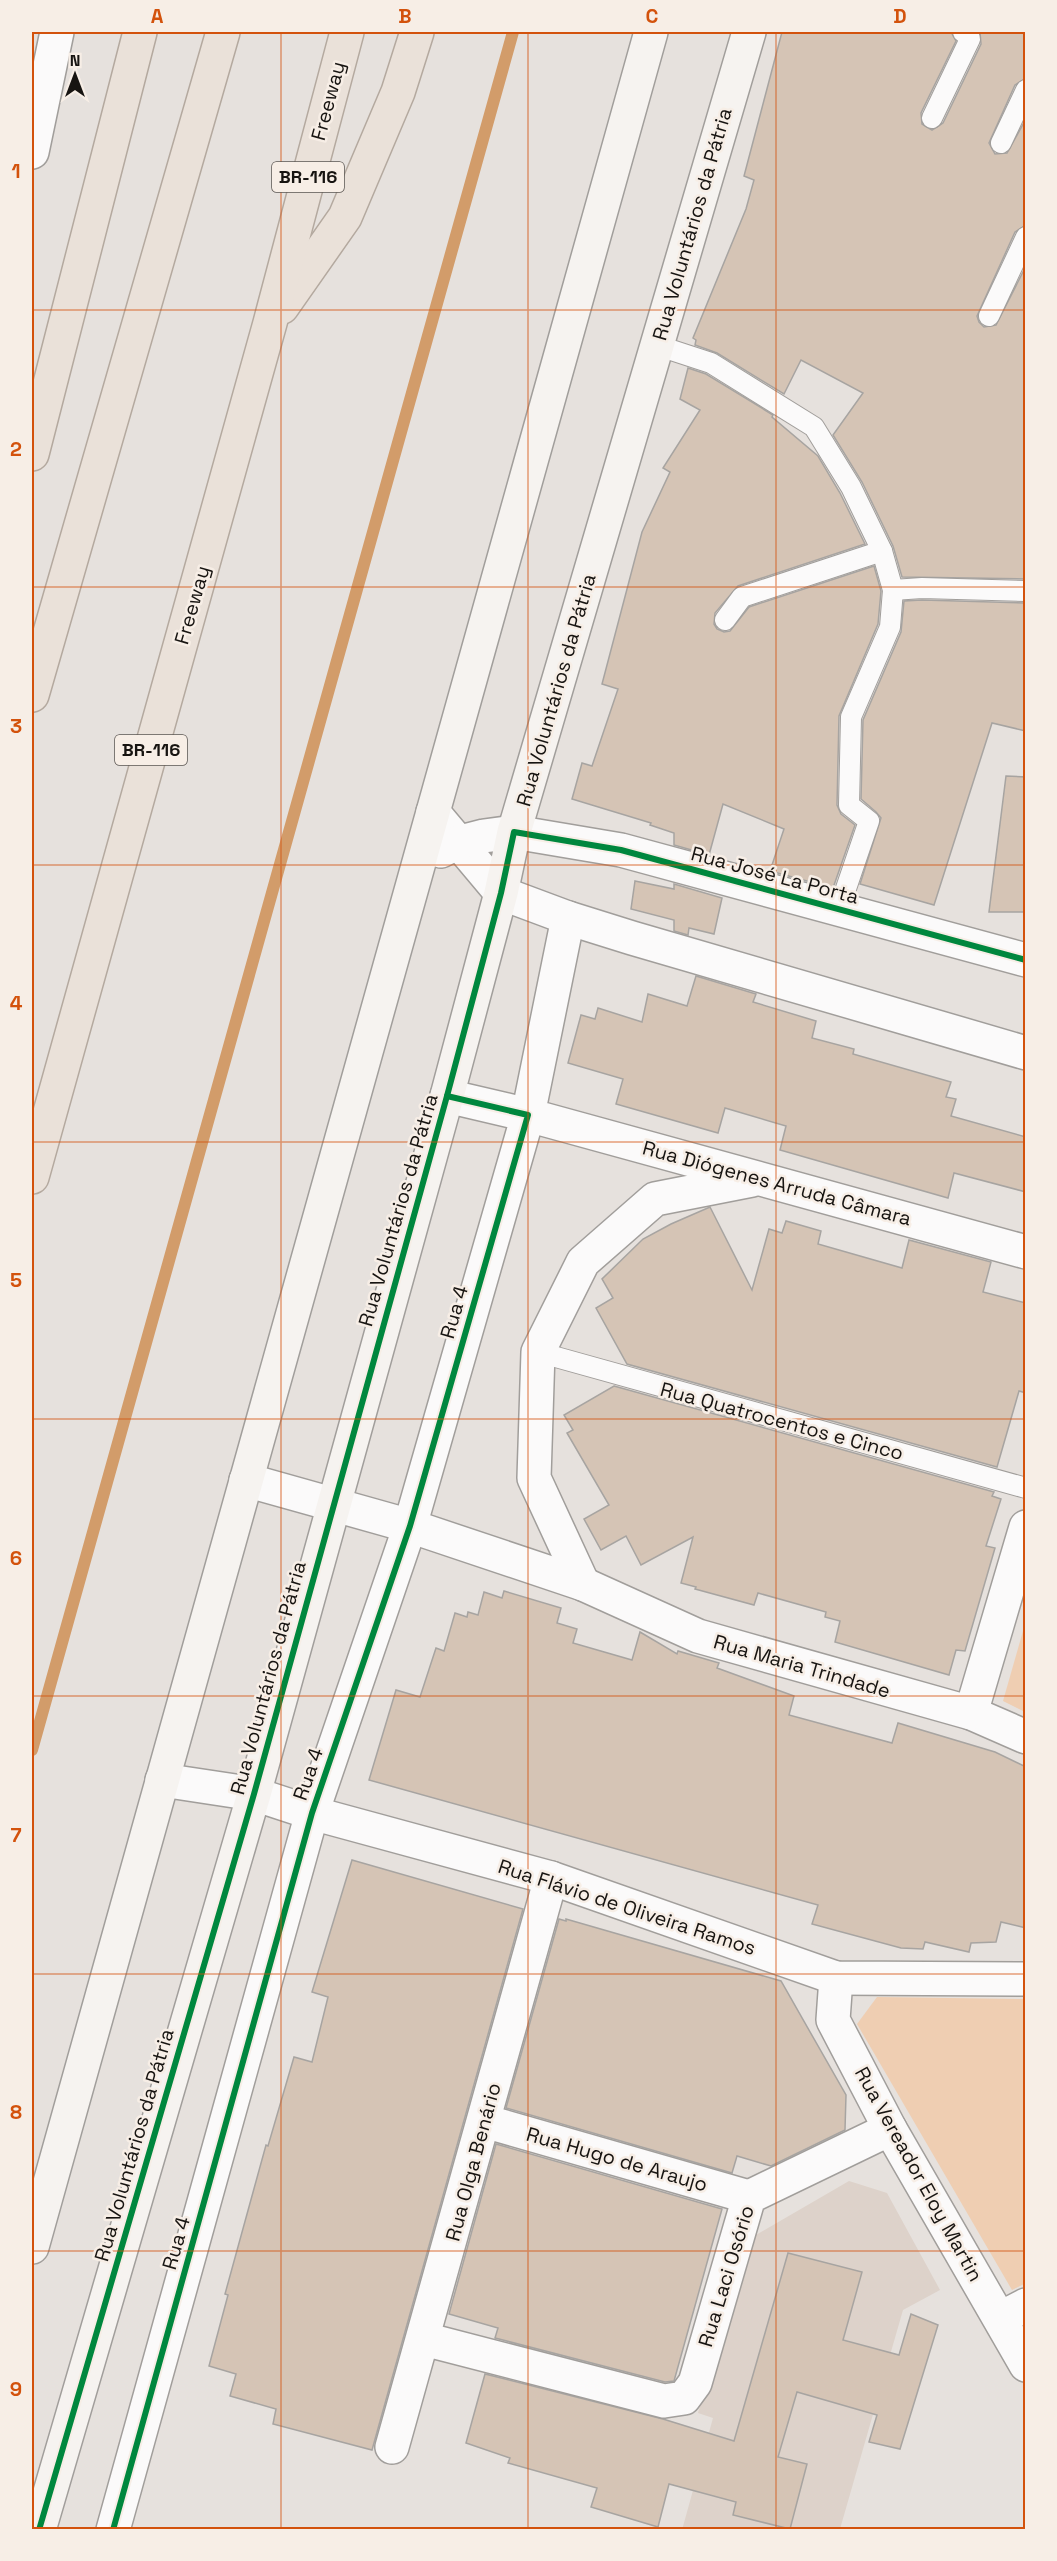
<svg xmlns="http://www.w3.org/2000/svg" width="1057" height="2561" viewBox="0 0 1057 2561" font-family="'Space Grotesk',sans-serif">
<rect width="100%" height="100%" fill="#e6e1dd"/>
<polygon fill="#ddd2ca" points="849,2181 887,2193 940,2290 903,2310 840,2529 682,2530 713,2418 698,2413 749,2239"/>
<g fill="#efceb2">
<polygon points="1025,1624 1026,1711 1025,1712 1003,1701"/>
<polygon points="877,1997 1025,1999 1026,2283 1012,2290 857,2024"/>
</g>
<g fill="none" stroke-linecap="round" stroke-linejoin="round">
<polyline stroke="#d29c6a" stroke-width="12" points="32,1750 513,32"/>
</g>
<g fill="#d5c4b5" stroke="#a7a4a1" stroke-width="1.5">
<polygon points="782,32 951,32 956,41 921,113 922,124 932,130 943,123 981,44 980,32 1026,32 1026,78 1015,85 989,143 995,154 1007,153 1026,119 1026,225 1015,232 977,316 979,322 984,327 996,325 1026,266 1026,579 902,577 893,546 862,482 833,435 863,393 801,360 784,394 717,353 695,345 696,340 693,338 746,209 754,180 744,176"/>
<polygon points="688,368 706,374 773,415 772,417 818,456 840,493 865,544 738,586 715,613 714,624 717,629 724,632 730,631 749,607 874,566 881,591 878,624 839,716 837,805 841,814 855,825 833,888 770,871 784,829 723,804 709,855 674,845 674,833 650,825 651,823 572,799 582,763 592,766 618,689 602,684 642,532 670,472 663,468 700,410 680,399"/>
<polygon points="922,600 1026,603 1026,731 992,723 934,905 860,884 881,818 876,812 861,799 863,720 901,632 904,601"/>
<polygon points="1006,776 1026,777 1026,912 989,912"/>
<polygon points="635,881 674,889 674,884 722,898 714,934 689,928 688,935 674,931 674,920 631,909"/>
<polygon points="696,976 756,994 753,1002 816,1021 812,1038 854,1049 853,1054 951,1082 946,1097 956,1099 951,1116 1026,1137 1026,1192 954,1173 948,1198 780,1150 786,1126 725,1108 718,1133 616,1104 623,1079 568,1063 581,1015 595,1019 598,1008 642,1022 648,994 687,1006"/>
<polygon points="710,1207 752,1290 769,1229 782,1233 786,1221 821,1231 818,1244 902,1268 909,1240 991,1262 983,1292 1026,1303 1026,1393 1019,1391 997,1467 627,1364 596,1308 613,1298 602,1279 643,1239 671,1224"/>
<polygon points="614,1386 994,1492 992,1496 1001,1499 986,1546 995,1548 965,1651 956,1650 949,1675 835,1642 840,1621 825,1617 826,1612 758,1593 754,1605 695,1589 696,1587 681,1583 693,1537 641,1565 626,1536 601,1550 584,1519 609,1505 567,1433 573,1430 564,1415"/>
<polygon points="504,1591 561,1608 557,1623 577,1629 573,1643 632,1660 640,1632 677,1654 678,1651 719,1663 717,1668 794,1696 789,1715 892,1743 898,1723 995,1752 1026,1767 1026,1928 1001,1922 996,1942 971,1943 969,1952 925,1942 923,1949 901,1948 812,1924 818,1905 369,1780 396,1690 420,1697 436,1648 444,1651 455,1613 467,1617 468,1612 478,1615 484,1592 502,1598"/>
<polygon points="352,1860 523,1909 372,2450 273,2424 276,2409 230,2396 236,2374 209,2366 228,2295 225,2294 266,2145 268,2146 294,2057 312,2062 328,1997 312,1992"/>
<polygon points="559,1919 566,1921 566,1919 781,1981 846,2095 845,2130 771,2166 737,2156 732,2173 506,2108"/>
<polygon points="496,2144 722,2209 674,2381 665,2382 495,2338 498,2328 449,2314"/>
<polygon points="788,2253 862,2272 843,2340 899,2355 911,2314 938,2325 900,2449 869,2442 877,2415 797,2392 778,2457 807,2464 790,2529 733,2515 736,2502 669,2484 658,2527 591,2507 597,2488 508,2463 510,2458 466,2443 485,2374 663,2419 734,2441"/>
</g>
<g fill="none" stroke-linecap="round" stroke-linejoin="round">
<defs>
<g id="service">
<polyline points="932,118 970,39 969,36 963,32"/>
<polyline points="1001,143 1026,90"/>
<polyline points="989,316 1026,237"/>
<polyline points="656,345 711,363 814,427 851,487 882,551 893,590 890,627 851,717 849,805 869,821 839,909"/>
<polyline points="893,590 922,588 1026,591"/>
<polyline points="725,620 742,597 882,551"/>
<polyline points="538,1352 1026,1488"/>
</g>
<g id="minor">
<polyline points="568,918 528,1115 1026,1252"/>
<polyline points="246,1480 410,1526 583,1584 698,1636 971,1713 1026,1737"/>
<polyline points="583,1584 534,1478 538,1352 583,1262 655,1199 752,1180"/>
<polyline points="971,1713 1026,1527"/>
<polyline points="162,1780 254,1794 312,1813 551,1878 836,1978 1026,1979"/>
<polyline points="836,1978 833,2020 890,2129 1026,2365"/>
<polyline points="484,2121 749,2197"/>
<polyline points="1001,2318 1026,2305"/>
<polyline points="424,2339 664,2401 684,2398 695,2383 749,2197 890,2129"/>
<polyline points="392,2447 551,1878"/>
<polyline points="113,2530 312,1813 410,1526 528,1115 447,1096"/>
</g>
<g id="tertiary">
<polyline points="32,152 57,32"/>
<polyline points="433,812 501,893 568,918 632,938 1026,1053"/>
<polyline points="441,851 457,843 484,836 514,832 621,850 1026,960"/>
</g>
<g id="secondary">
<polyline points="32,2247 651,32"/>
<polyline points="39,2530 254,1794 447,1096 501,893 514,832 749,32"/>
</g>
<g id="motorway">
<polyline points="282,307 345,217 398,92 417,32"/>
<polyline points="32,454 140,32"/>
<polyline points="32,695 223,32"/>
<polyline points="32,1177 270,323 347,32"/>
</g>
</defs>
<use href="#service" stroke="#a19e9b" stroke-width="22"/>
<use href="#minor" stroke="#a19e9b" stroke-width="36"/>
<use href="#tertiary" stroke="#a19e9b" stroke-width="36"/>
<use href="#secondary" stroke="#a19e9b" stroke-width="36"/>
<use href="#motorway" stroke="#b4a99f" stroke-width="36"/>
<use href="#service" stroke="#fbfafa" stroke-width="20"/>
<use href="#minor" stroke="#fbfafa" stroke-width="33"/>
<use href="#tertiary" stroke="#fbfafa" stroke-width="33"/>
<use href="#secondary" stroke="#f6f3f0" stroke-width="33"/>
<use href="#motorway" stroke="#eae1d9" stroke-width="33"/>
<defs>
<g id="cycleway">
<polyline points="39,2530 254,1794 447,1096 501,893 514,832 621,850 1026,960"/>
<polyline points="113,2530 312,1813 410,1526 528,1115 447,1096"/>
</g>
</defs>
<use href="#cycleway" stroke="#f7eee6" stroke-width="10"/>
<use href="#cycleway" stroke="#00873e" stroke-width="6"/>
</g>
<path fill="none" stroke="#d3520c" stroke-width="1.5" stroke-opacity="0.55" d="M281,32V2530M528,32V2530M776,32V2530M32,310H1026M32,587H1026M32,865H1026M32,1142H1026M32,1419H1026M32,1696H1026M32,1974H1026M32,2251H1026"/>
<g text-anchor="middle" stroke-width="5" stroke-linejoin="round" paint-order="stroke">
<g fill="#f7eee6" stroke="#5a5551" stroke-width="1.5">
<rect x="272" y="162" width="72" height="30" rx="4.5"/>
<rect x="115" y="735" width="72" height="30" rx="4.5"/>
</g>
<g font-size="18" font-weight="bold" fill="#171411">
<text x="308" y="183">BR-116</text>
<text x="151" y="756">BR-116</text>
</g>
<g font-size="20" fill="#171411" stroke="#f7eee6">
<text transform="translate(328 101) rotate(-75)" y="7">Freeway</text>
<text transform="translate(692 224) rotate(-74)" y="7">Rua Voluntários da Pátria</text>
<text transform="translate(192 605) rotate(-74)" y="7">Freeway</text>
<text transform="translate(556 690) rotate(-74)" y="7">Rua Voluntários da Pátria</text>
<text transform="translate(775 875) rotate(15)" y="7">Rua José La Porta</text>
<text transform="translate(777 1183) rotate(15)" y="7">Rua Diógenes Arruda Câmara</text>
<text transform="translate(398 1210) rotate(-74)" y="7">Rua Voluntários da Pátria</text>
<text transform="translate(454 1312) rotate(-74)" y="7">Rua 4</text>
<text transform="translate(782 1421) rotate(15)" y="7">Rua Quatrocentos e Cinco</text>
<text transform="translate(802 1666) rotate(16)" y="7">Rua Maria Trindade</text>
<text transform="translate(268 1678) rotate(-75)" y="7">Rua Voluntários da Pátria</text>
<text transform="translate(308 1774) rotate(-71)" y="7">Rua 4</text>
<text transform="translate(627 1907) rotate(18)" y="7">Rua Flávio de Oliveira Ramos</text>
<text transform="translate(134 2145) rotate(-74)" y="7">Rua Voluntários da Pátria</text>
<text transform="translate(617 2159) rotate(16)" y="7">Rua Hugo de Araujo</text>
<text transform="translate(473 2162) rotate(-75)" y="7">Rua Olga Benário</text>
<text transform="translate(919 2174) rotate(61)" y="7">Rua Vereador Eloy Martin</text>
<text transform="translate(176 2243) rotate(-74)" y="7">Rua 4</text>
<text transform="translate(726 2276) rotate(-73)" y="7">Rua Laci Osório</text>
</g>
</g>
<rect width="1057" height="2561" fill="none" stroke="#f7eee6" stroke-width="66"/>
<g transform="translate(75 75)" stroke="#f7eee6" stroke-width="4.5" paint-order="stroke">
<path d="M0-4.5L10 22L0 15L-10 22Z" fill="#171411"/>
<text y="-9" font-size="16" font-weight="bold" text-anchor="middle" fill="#171411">N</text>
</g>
<rect x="33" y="33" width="991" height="2495" fill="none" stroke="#d3520c" stroke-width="2"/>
<g font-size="20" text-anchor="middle" font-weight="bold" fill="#d3520c">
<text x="157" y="23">A</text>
<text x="405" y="23">B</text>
<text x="652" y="23">C</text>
<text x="900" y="23">D</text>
<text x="16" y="178">1</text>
<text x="16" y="456">2</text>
<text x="16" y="733">3</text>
<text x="16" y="1010">4</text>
<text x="16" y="1287">5</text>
<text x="16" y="1565">6</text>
<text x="16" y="1842">7</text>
<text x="16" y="2119">8</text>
<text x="16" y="2396">9</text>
</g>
</svg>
